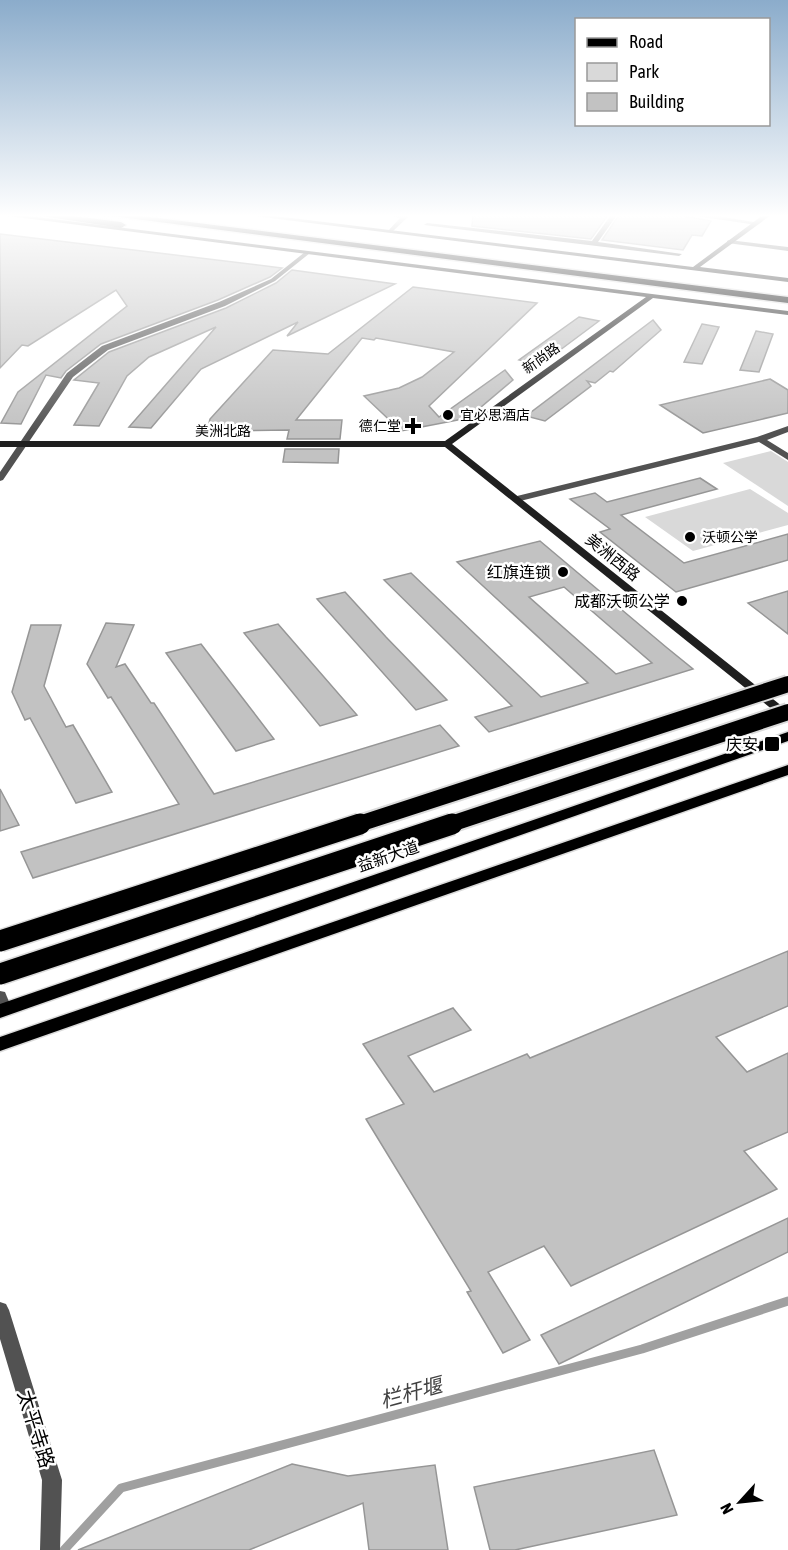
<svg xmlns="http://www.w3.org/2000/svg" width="788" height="1550" viewBox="0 0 788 1550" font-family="'Asap Condensed','Noto Sans SC',sans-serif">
<rect width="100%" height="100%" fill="#fff"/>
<g fill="#d9d9d9">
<polygon points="771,451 788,462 788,506 723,463"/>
<polygon points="750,489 788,513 788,525 693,551 645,517"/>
</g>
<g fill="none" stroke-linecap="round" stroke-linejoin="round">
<polyline stroke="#a0a0a0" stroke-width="9" points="64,1550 121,1488 642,1349 788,1301"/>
</g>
<g fill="#c2c2c2" stroke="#969696" stroke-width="1.5" fill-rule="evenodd">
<polygon points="473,215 608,215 591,239 472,226"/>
<polygon points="619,215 678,215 711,221 702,236 692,235 683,250 602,240"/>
<polygon points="0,234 167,254 282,268 270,277 218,300 101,344 66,371 61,378 46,375 21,424 1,423 18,392 127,306 116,290 28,346 22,345 0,368"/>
<polygon points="292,270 395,284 287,336 298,322 201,369 151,428 129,427 216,327 149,357 127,376 99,426 74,425 99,383 74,380 109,352 226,308 276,283"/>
<polygon points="413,287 537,303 429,406 439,417 505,370 513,380 468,418 401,431 364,396 399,388 422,377 454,352 376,338 374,340 362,338 296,420 342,420 340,439 287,439 289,430 207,431 210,419 273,350 328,354"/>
<polygon points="579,317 599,321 540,365 519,360"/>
<polygon points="653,320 661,330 613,372 610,371 595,383 587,381 591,386 545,421 526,416"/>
<polygon points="702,324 719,327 702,364 684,362"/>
<polygon points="756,331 773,334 759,372 740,370"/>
<polygon points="770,379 788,390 788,413 703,433 660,405"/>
<polygon points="285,449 339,449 338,463 283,462"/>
<polygon points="700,478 717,489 621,515 684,563 788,534 788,560 676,592 600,532 610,529 570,499 595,493 607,502"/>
<path d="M540,541L666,647L693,669L489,732L475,717L512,706L384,580L411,573L541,697L588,683L457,562ZM564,587L652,663L616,674L529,597Z"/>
<polygon points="788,591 788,634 748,603"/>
<polygon points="345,592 386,637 447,700 416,710 317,599"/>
<polygon points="106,623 134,625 116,667 125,664 151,703 154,703 214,794 440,725 459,746 33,878 21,852 179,804 111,697 108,698 87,664"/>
<polygon points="278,624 357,715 320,726 244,633"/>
<polygon points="31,625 61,625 44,686 66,727 73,725 112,792 76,803 30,718 25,720 12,692"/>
<polygon points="201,644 274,739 236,751 166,653"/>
<polygon points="0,789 19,825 0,831"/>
<polygon points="788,951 788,1006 716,1037 747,1072 788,1053 788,1132 744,1151 777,1189 571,1286 544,1246 488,1272 530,1340 503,1353 467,1292 471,1291 366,1119 404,1104 363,1044 453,1008 471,1030 408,1056 434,1092 527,1054 530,1058"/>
<polygon points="788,1218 788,1252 559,1364 541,1335"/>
<polygon points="654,1450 677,1515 515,1550 490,1550 474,1487"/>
<polygon points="292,1464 348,1476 435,1465 448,1550 369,1550 363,1503 249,1550 78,1550"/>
</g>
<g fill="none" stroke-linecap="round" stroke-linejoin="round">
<defs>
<g id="primary">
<polygon points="788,732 788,741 0,1018 0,1004"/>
<polygon points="788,765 788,775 0,1051 0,1037"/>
</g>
<g id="highway">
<polygon points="35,215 65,215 121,222 126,225 121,228"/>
<polygon points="104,215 134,215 788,297 788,303"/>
</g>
</defs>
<use href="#primary" stroke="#dbdbdb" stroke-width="3"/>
<use href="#highway" stroke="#dbdbdb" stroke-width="3"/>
<g fill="#525252" fill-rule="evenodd">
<polygon points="387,215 410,215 391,233 388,231 400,218"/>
<polygon points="611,215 617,215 598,242 682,254 679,256 424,225 427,223 592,241"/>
<polygon points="689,215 711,215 760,223 757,225"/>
<polygon points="729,240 788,247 788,251 727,243 727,241"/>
<polygon points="305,252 310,253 275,281 225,306 108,350 73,377 3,480 0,481 0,472 67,373 102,346 219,302 271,279"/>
<polygon points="788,426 788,432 767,440 788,453 788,460 759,442 516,502 511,499 513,497 757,437"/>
<polygon points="0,991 5,992 12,1009 10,1013 5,1014 0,1013"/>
<polygon points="0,1302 6,1304 9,1310 62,1480 60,1550 40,1550 42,1480 0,1339"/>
</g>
<g fill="#1f1f1f" fill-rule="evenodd">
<polygon points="0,215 21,215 788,311 788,315 653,298 452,444 788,711 788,720 784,719 445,447 0,447 0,441 445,441 646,297"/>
<polygon points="245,215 267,215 693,267 763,215 771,215 700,267 788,278 788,282"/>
</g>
<use href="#primary" fill="#000" fill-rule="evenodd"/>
<use href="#highway" fill="#000" fill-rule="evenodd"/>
<defs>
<g id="highway-bridge-far1">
<polyline points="356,825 788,684"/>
<polyline points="448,825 788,712"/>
</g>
<g id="highway-bridge">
<polyline points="0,941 360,824"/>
<polyline points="0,974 452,824"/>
</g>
</defs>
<use href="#highway-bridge-far1" stroke="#dbdbdb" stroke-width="20" stroke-linecap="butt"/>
<use href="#highway-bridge" stroke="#dbdbdb" stroke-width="24" stroke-linecap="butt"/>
<use href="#highway-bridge-far1" stroke="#000" stroke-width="16"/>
<use href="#highway-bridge" stroke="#000" stroke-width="21"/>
</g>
<linearGradient id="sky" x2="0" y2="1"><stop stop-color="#8baccb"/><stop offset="0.5" stop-color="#fff"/><stop offset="1" stop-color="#fff" stop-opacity="0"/></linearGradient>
<rect width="788" height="432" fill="url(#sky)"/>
<g fill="#000" stroke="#fff" stroke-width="2">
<circle cx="448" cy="415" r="6"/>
<path d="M410 417h6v6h6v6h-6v6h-6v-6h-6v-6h6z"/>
<circle cx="690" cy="537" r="6"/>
<circle cx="563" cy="572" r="6"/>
<circle cx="682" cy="601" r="6"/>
<rect x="764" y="736" width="16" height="16" rx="3"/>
</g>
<g text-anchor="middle" stroke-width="5" stroke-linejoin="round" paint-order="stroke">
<g font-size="14" fill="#000" stroke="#fff">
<text transform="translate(541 358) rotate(-35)" y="5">新尚路</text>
<text x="223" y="436">美洲北路</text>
</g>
<g font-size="14" fill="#000" stroke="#fff" text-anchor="start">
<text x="460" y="420">宜必思酒店</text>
<text x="401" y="431" text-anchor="end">德仁堂</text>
<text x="702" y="542">沃顿公学</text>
</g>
<g font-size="16" fill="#000" stroke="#fff">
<text transform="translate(613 557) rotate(39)" y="6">美洲西路</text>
<text transform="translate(388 856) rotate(-19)" y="6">益新大道</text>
</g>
<g font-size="16" fill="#000" stroke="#fff" text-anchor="end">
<text x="551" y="578">红旗连锁</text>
<text x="670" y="607">成都沃顿公学</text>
<text x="758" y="750">庆安</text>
</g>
<g font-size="20" fill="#000" stroke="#fff">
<text transform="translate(36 1429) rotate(73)" y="7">太平寺路</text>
</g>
<g font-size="21" font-style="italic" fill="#414141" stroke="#fff">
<text transform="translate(411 1393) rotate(-15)" y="7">栏杆堰</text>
</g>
</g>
<rect x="575" y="18" width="195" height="108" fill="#ffffff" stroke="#999999" stroke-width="1.5"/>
<rect x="587" y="38" width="30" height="9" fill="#000000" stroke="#999999" stroke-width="1.5"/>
<text x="629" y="48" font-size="18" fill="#000000">Road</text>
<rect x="587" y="63" width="30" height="18" fill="#d9d9d9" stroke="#999999" stroke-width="1.5"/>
<text x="629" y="78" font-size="18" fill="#000000">Park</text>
<rect x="587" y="93" width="30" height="18" fill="#c2c2c2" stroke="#999999" stroke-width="1.5"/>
<text x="629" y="108" font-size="18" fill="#000000">Building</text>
<g transform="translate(740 1502) rotate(243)" stroke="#ffffff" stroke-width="4.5" paint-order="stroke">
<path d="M0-4.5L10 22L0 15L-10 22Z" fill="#000000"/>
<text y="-9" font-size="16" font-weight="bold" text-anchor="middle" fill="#000000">N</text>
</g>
</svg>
